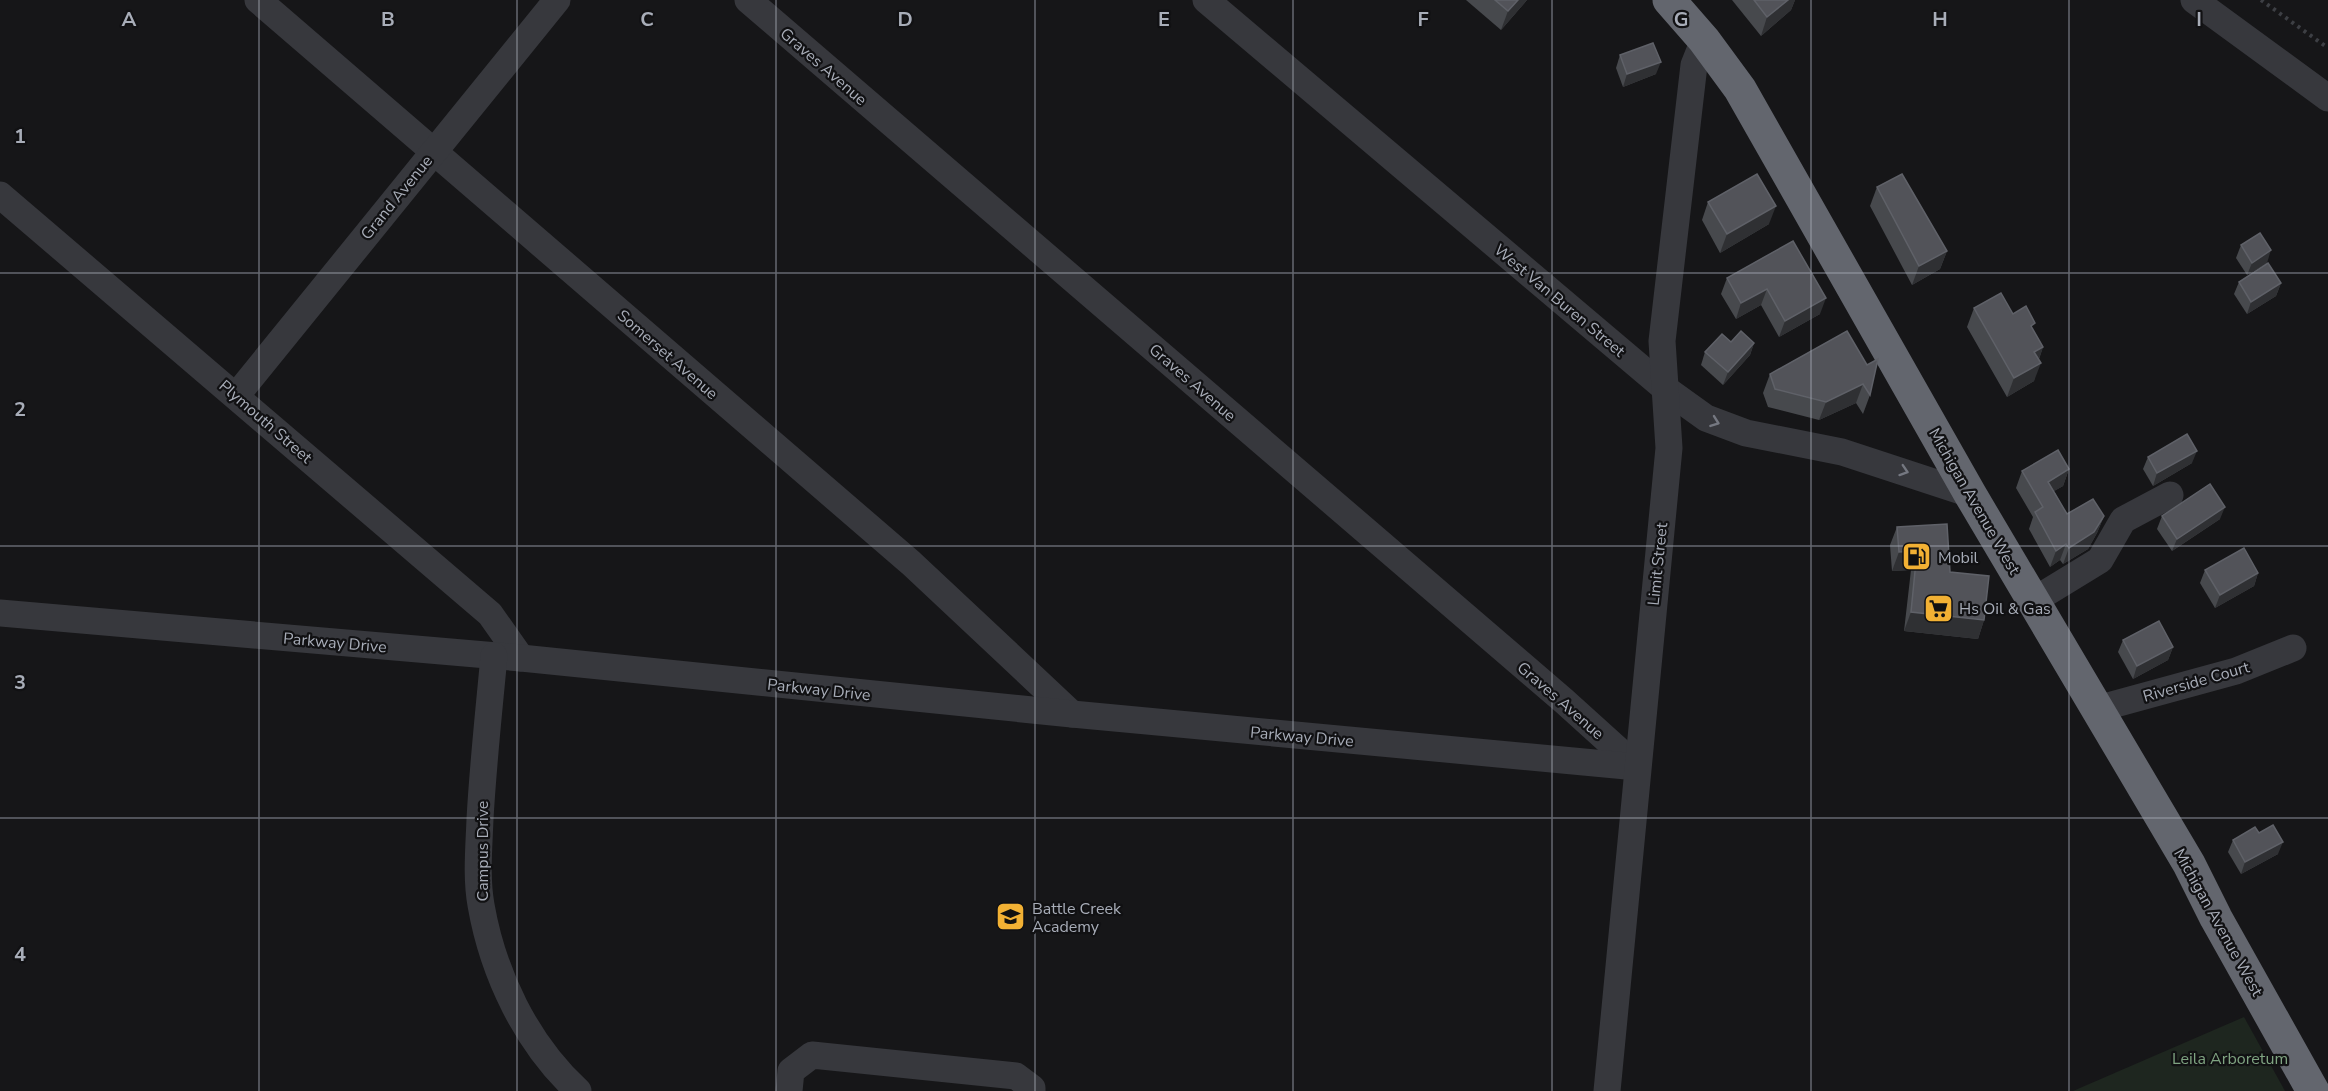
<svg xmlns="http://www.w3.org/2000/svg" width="2328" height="1091" viewBox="0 0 2328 1091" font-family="'Nunito Sans',sans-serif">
<rect width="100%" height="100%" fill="#161618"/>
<polygon fill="#1e261f" points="2244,1017 2285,1091 2073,1091"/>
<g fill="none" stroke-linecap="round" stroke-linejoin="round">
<polyline stroke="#3d3f44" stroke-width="4" stroke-dasharray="3 4.5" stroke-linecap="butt" points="2261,0 2328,48"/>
<g stroke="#37383d" stroke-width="27">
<polyline points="258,0 911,563 1072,714"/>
<polyline points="748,0 1564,701 1637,767"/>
<polyline points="1206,0 1667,390 1706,418 1746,433 1842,452 1970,494"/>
<polyline points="2194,0 2328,98"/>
<polyline points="0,195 490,614 521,658"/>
<polyline points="236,396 557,0"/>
<polyline points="2033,601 2100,560 2123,520 2170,495"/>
<polyline points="0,613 521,658 1072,714 1637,767"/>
<path d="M494,656C489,710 483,764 480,819C479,847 476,877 481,905C493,974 526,1043 578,1091"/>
<polyline points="2097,709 2236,671 2293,648"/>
<polyline points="789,1091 791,1071 812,1055 1016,1076 1032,1088 1032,1091"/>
<polyline points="1607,1091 1669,448 1662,341 1694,65 1704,40"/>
</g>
<polyline stroke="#63666e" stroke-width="33" points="1669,0 1704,40 1740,89 1970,494 2189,864 2216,918 2313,1091"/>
</g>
<g fill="#47494d">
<polygon points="1466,0 1527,0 1501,30"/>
<polygon points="1732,0 1795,0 1791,10 1761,36"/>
<polygon points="1620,55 1656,74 1623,87 1616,68"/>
<polygon points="1877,187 1947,251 1940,269 1912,285 1870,206"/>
<polygon points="1708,202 1769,224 1720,253 1702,220"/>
<polygon points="1793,241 1820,314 1779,337 1761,305 1736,319 1721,294 1727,278"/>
<polygon points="2241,245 2267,263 2247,275 2236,258"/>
<polygon points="2239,282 2281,283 2276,296 2247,314 2234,294"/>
<polygon points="1974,308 2013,314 2033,330 2043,347 2039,359 2034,381 2007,397 1967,327"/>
<polygon points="1847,331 1870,395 1863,414 1856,403 1819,420 1768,407 1763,393 1770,374"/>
<polygon points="1731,342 1754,343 1750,355 1723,385 1701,365 1705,352"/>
<polygon points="2148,457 2192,463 2153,486 2143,469"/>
<polygon points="2069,469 2063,486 2054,491 2067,514 2104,516 2097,533 2088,549 2063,564 2060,560 2050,567 2029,529 2033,517 2016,488 2022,471"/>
<polygon points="2162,516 2220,519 2172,551 2157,529"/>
<polygon points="1897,527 1950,572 1984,620 1978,639 1904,631 1911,570 1892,571 1890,545"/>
<polygon points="2205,570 2258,573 2254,586 2215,608 2200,583"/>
<polygon points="2123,640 2173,647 2168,660 2133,679 2118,652"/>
<polygon points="2259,833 2278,854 2241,874 2228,852 2233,840"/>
</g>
<g fill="#2f3033">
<polygon points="1518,0 1527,0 1501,30 1508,11"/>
<polygon points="1788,0 1795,0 1791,10 1761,36 1767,17"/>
<polygon points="1661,62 1656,74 1623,87 1627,74"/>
<polygon points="1776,206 1769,224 1720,253 1727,234"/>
<polygon points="2271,250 2267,263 2247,275 2252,263"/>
<polygon points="1947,251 1940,269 1912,285 1919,266"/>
<polygon points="2281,283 2276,296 2247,314 2251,302"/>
<polygon points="1767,289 1761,305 1736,319 1741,303"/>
<polygon points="1826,298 1820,314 1779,337 1785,321"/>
<polygon points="1754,343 1750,355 1723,385 1728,372"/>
<polygon points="2043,347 2037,365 2034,352"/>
<polygon points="2041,363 2034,381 2007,397 2014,378"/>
<polygon points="1863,384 1856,403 1819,420 1826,402"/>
<polygon points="2197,451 2192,463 2153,486 2157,473"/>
<polygon points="2069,469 2063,486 2042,498 2048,482"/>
<polygon points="2225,507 2220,519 2172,551 2177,539"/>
<polygon points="2104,516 2097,533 2088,549 2063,564 2069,548"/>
<polygon points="2066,544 2060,560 2050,567 2056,551"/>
<polygon points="1917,551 1911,570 1892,571 1899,552"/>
<polygon points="2258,573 2254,586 2215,608 2220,595"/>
<polygon points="1911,612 1984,620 1978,639 1904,631"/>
<polygon points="2173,647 2168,660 2133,679 2137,666"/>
<polygon points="2283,842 2278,854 2241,874 2245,862"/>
</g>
<g fill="#525359" stroke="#5f6168" stroke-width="1.5">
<polygon points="1495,0 1518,0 1508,11"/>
<polygon points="1754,0 1788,0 1767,17"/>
<polygon points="1653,43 1661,62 1627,74 1620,55"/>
<polygon points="1757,174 1776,206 1727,234 1708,202"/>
<polygon points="1902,174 1947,251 1919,266 1877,187"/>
<polygon points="2260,233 2271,250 2252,263 2241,245"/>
<polygon points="1793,241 1826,298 1785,321 1767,289 1741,303 1727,278"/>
<polygon points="2268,263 2281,283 2251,302 2239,282"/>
<polygon points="2001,293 2013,314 2026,306 2035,323 2031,326 2043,347 2034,352 2041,363 2014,378 1974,308"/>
<polygon points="1741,331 1754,343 1728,372 1705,352 1722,334 1731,342"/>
<polygon points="1847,331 1867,365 1878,359 1870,395 1863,384 1826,402 1775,389 1770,374"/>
<polygon points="2187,434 2197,451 2157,473 2148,457"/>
<polygon points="2058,450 2069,469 2048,482 2067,514 2093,499 2104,516 2094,532 2069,548 2066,544 2056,551 2035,512 2043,507 2022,471"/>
<polygon points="2210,484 2225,507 2177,539 2162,516"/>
<polygon points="1947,524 1950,572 1989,576 1984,620 1911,612 1917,551 1899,552 1897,527"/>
<polygon points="2244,548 2258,573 2220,595 2205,570"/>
<polygon points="2159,621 2173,647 2137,666 2123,640"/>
<polygon points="2273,825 2283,842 2245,862 2233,840 2255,827 2259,833"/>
</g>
<defs><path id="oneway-chevron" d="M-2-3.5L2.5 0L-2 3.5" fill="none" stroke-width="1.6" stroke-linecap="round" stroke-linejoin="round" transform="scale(1.5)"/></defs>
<g stroke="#757881">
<use href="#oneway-chevron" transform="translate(1715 422) rotate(20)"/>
<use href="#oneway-chevron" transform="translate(1904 471) rotate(18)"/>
</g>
<path fill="none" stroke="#a8adb8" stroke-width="1.5" stroke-opacity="0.55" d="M259,0V1091M517,0V1091M776,0V1091M1035,0V1091M1293,0V1091M1552,0V1091M1811,0V1091M2069,0V1091M0,273H2328M0,546H2328M0,818H2328"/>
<defs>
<symbol id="fuel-square" viewBox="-11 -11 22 22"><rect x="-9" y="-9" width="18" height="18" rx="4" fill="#f2b134" stroke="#111113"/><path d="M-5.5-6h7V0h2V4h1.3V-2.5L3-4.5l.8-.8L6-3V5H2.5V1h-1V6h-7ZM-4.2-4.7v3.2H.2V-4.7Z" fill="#111"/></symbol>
<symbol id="supermarket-square" viewBox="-11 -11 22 22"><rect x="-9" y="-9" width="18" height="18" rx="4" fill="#f2b134" stroke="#111113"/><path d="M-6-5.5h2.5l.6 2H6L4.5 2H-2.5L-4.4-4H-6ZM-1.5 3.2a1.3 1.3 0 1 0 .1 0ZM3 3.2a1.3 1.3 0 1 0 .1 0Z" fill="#111"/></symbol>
<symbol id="school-square" viewBox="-11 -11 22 22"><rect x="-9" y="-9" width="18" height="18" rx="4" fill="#f2b134" stroke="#111113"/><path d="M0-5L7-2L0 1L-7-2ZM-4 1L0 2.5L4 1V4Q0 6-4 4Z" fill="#111"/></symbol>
</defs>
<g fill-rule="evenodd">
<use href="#fuel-square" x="1900" y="540" width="33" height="33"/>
<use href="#supermarket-square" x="1922" y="592" width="33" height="33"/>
<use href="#school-square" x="994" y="900" width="33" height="33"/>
</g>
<g text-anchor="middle" stroke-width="4.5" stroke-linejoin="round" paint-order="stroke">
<g font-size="16" fill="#a8adb8" stroke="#111113">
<text transform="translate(824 66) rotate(41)" y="6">Graves Avenue</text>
<text transform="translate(396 197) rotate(-51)" y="6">Grand Avenue</text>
<text transform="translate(1560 300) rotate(40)" y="6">West Van Buren Street</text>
<text transform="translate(668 354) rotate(41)" y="6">Somerset Avenue</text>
<text transform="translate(1193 382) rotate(41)" y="6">Graves Avenue</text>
<text transform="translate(266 421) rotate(41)" y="6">Plymouth Street</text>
<text transform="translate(1975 501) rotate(60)" y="6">Michigan Avenue West</text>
<text transform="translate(1657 564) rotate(-84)" y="6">Limit Street</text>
<text transform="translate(335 642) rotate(5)" y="6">Parkway Drive</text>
<text transform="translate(2196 681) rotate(-16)" y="6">Riverside Court</text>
<text transform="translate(819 689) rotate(6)" y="6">Parkway Drive</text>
<text transform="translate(1561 700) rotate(41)" y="6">Graves Avenue</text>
<text transform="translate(1302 736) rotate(5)" y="6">Parkway Drive</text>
<text transform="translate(482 851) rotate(-90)" y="6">Campus Drive</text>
<text transform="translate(2219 922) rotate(61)" y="6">Michigan Avenue West</text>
</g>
<g font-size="16" fill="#a8adb8" stroke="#111113" text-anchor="start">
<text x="1938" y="563">Mobil</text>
<text x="1959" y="614">Hs Oil &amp; Gas</text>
<text x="1032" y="914">Battle Creek<tspan x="1032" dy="18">Academy</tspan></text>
</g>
<g font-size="16" fill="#7fa381" stroke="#111113">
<text x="2230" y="1064">Leila Arboretum</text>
</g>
</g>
<g font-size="20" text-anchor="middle" font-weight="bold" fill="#a8adb8" stroke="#111113" stroke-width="4.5" stroke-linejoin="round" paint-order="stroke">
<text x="129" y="26">A</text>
<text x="388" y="26">B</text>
<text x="647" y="26">C</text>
<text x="905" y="26">D</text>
<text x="1164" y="26">E</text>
<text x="1423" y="26">F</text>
<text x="1681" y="26">G</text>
<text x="1940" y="26">H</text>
<text x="2199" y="26">I</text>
<text x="20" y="143">1</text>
<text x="20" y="416">2</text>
<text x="20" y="689">3</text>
<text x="20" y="961">4</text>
</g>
</svg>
